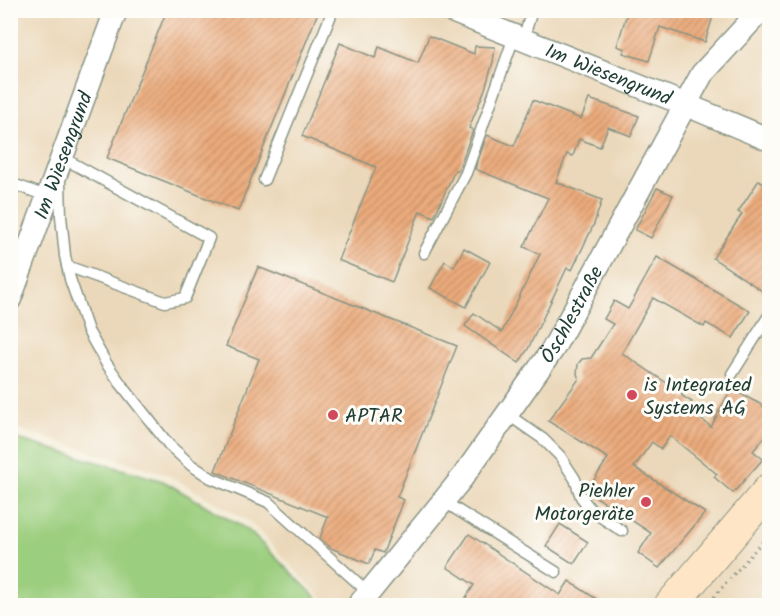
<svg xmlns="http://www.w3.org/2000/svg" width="780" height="616" viewBox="0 0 780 616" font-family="Kalam,sans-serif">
<defs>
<pattern id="building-hatch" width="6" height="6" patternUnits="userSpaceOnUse" patternTransform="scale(1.5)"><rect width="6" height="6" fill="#ecab7b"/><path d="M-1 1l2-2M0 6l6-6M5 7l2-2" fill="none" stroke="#bf8c66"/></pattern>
</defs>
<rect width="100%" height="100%" fill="#fdfcf7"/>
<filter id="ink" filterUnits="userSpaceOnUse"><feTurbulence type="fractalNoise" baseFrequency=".0167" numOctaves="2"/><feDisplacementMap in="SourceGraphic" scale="12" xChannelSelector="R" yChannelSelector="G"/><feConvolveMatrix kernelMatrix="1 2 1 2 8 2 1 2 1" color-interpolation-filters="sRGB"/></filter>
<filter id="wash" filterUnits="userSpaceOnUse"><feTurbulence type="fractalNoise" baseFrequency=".008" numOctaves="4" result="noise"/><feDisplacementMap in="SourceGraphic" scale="24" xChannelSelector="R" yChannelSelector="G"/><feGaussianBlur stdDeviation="1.35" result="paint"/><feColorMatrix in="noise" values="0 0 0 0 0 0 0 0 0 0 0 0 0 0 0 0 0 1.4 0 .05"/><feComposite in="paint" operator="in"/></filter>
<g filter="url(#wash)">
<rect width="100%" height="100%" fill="#f3ebd4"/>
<polygon fill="#ebd8ba" points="10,11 769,11 769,605 328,605 250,522 166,474 11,427"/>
<polygon fill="#9bce7e" stroke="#5d8659" stroke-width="1.5" points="10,437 163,481 248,530 324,605 11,605"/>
<g id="blocks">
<g fill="url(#building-hatch)">
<polygon points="167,10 319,10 238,211 107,158"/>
<polygon points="628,10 715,10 705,42 660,27 649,61 623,53 625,49 617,46"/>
<polygon points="429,36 474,54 475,46 495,47 493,62 485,89 469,128 473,130 458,171 455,170 434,217 420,211 392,282 338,260 376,167 302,136 340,43 375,58 379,47 418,63"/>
<polygon points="589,99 639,116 631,136 608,127 600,147 579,139 573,156 567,154 556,182 602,200 594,224 572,270 567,268 528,349 519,363 465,326 474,313 502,332 540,254 524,247 548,198 475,169 487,135 514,146 533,100 581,119"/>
<polygon points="759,180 770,187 770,296 713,258 742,214 738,212"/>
<polygon points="657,188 673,195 651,238 635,230"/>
<polygon points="464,248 490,262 466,307 430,288 445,261 454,267"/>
<polygon points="657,257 750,311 733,338 706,323 704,327 653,298 622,353 683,394 682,396 692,402 688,408 711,427 731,389 760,404 770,412 770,431 753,451 763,459 733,493 714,477 717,474 670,436 661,449 652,442 634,467 705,513 659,568 638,553 651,533 587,491 608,458 548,421 579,379 577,374 578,364 582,359 591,358 613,324 604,319 614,301 628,309"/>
<polygon points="258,267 457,346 397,497 404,500 383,553 375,550 369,564 331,548 320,538 328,517 215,471 259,359 226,346"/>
<polygon points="560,524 588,542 574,564 546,546"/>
<polygon points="469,534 560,595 569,581 607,606 475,606 465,599 474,585 447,567"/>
</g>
</g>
</g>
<g filter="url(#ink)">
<use href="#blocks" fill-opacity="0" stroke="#899484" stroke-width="1.5"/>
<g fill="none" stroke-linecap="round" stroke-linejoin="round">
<defs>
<g id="lane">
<polyline points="523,40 532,10"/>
<polyline points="63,162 63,158 209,238 185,298 165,302 67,266"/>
<polyline points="264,180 333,10"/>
<polyline points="10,183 49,197"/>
<polyline points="60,183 61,216 65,256 70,279 88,331 106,363 121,384 169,445 191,465 211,478 268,502 369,593"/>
<polyline points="424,253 466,173 514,37"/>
<polyline points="732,374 770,314"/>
<polyline points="507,414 543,439 560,456 575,479 581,497 592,511 622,531"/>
<polyline points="443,501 556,572"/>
</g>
<g id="street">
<path id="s1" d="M449,10L684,104L770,140"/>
<path id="s2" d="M10,299L116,10"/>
<path id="s3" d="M358,606L462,478L553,349L702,74L761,10"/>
</g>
<polyline id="secondary" points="670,606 770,489"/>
</defs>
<use href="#lane" stroke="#899484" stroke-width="13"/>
<use href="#street" stroke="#899484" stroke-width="25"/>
<use href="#secondary" stroke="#899484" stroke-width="34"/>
<polyline stroke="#899484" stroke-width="3" stroke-dasharray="1.5 4.5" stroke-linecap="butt" points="706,606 770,533"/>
<use href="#lane" stroke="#fff" stroke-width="10"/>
<use href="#street" stroke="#fff" stroke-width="22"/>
<use href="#secondary" stroke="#fee5c5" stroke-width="32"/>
</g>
</g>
<g fill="#d1495b" stroke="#fdfcf7" stroke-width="2">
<circle cx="632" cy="395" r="6"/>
<circle cx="333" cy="415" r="6"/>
<circle cx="646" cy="502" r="6"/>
</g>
<g text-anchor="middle" stroke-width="6" stroke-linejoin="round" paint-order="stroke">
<g font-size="20" fill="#1f3d34" stroke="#fdfcf7">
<text dy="7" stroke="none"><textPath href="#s1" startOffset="172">Im Wiesengrund</textPath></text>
<text dy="7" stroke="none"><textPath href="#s2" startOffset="153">Im Wiesengrund</textPath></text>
<text dy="7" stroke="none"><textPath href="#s3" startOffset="362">Öschlestraße</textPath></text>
</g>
<g font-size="20" fill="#1f3d34" stroke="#fdfcf7" text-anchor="start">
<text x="644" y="391">is Integrated<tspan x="644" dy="23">Systems AG</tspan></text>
<text x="345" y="422">APTAR</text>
<text x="634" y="497" text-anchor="end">Piehler<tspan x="634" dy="23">Motorgeräte</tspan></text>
</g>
</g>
<rect width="780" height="616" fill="none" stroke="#fdfcf7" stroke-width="36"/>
</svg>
